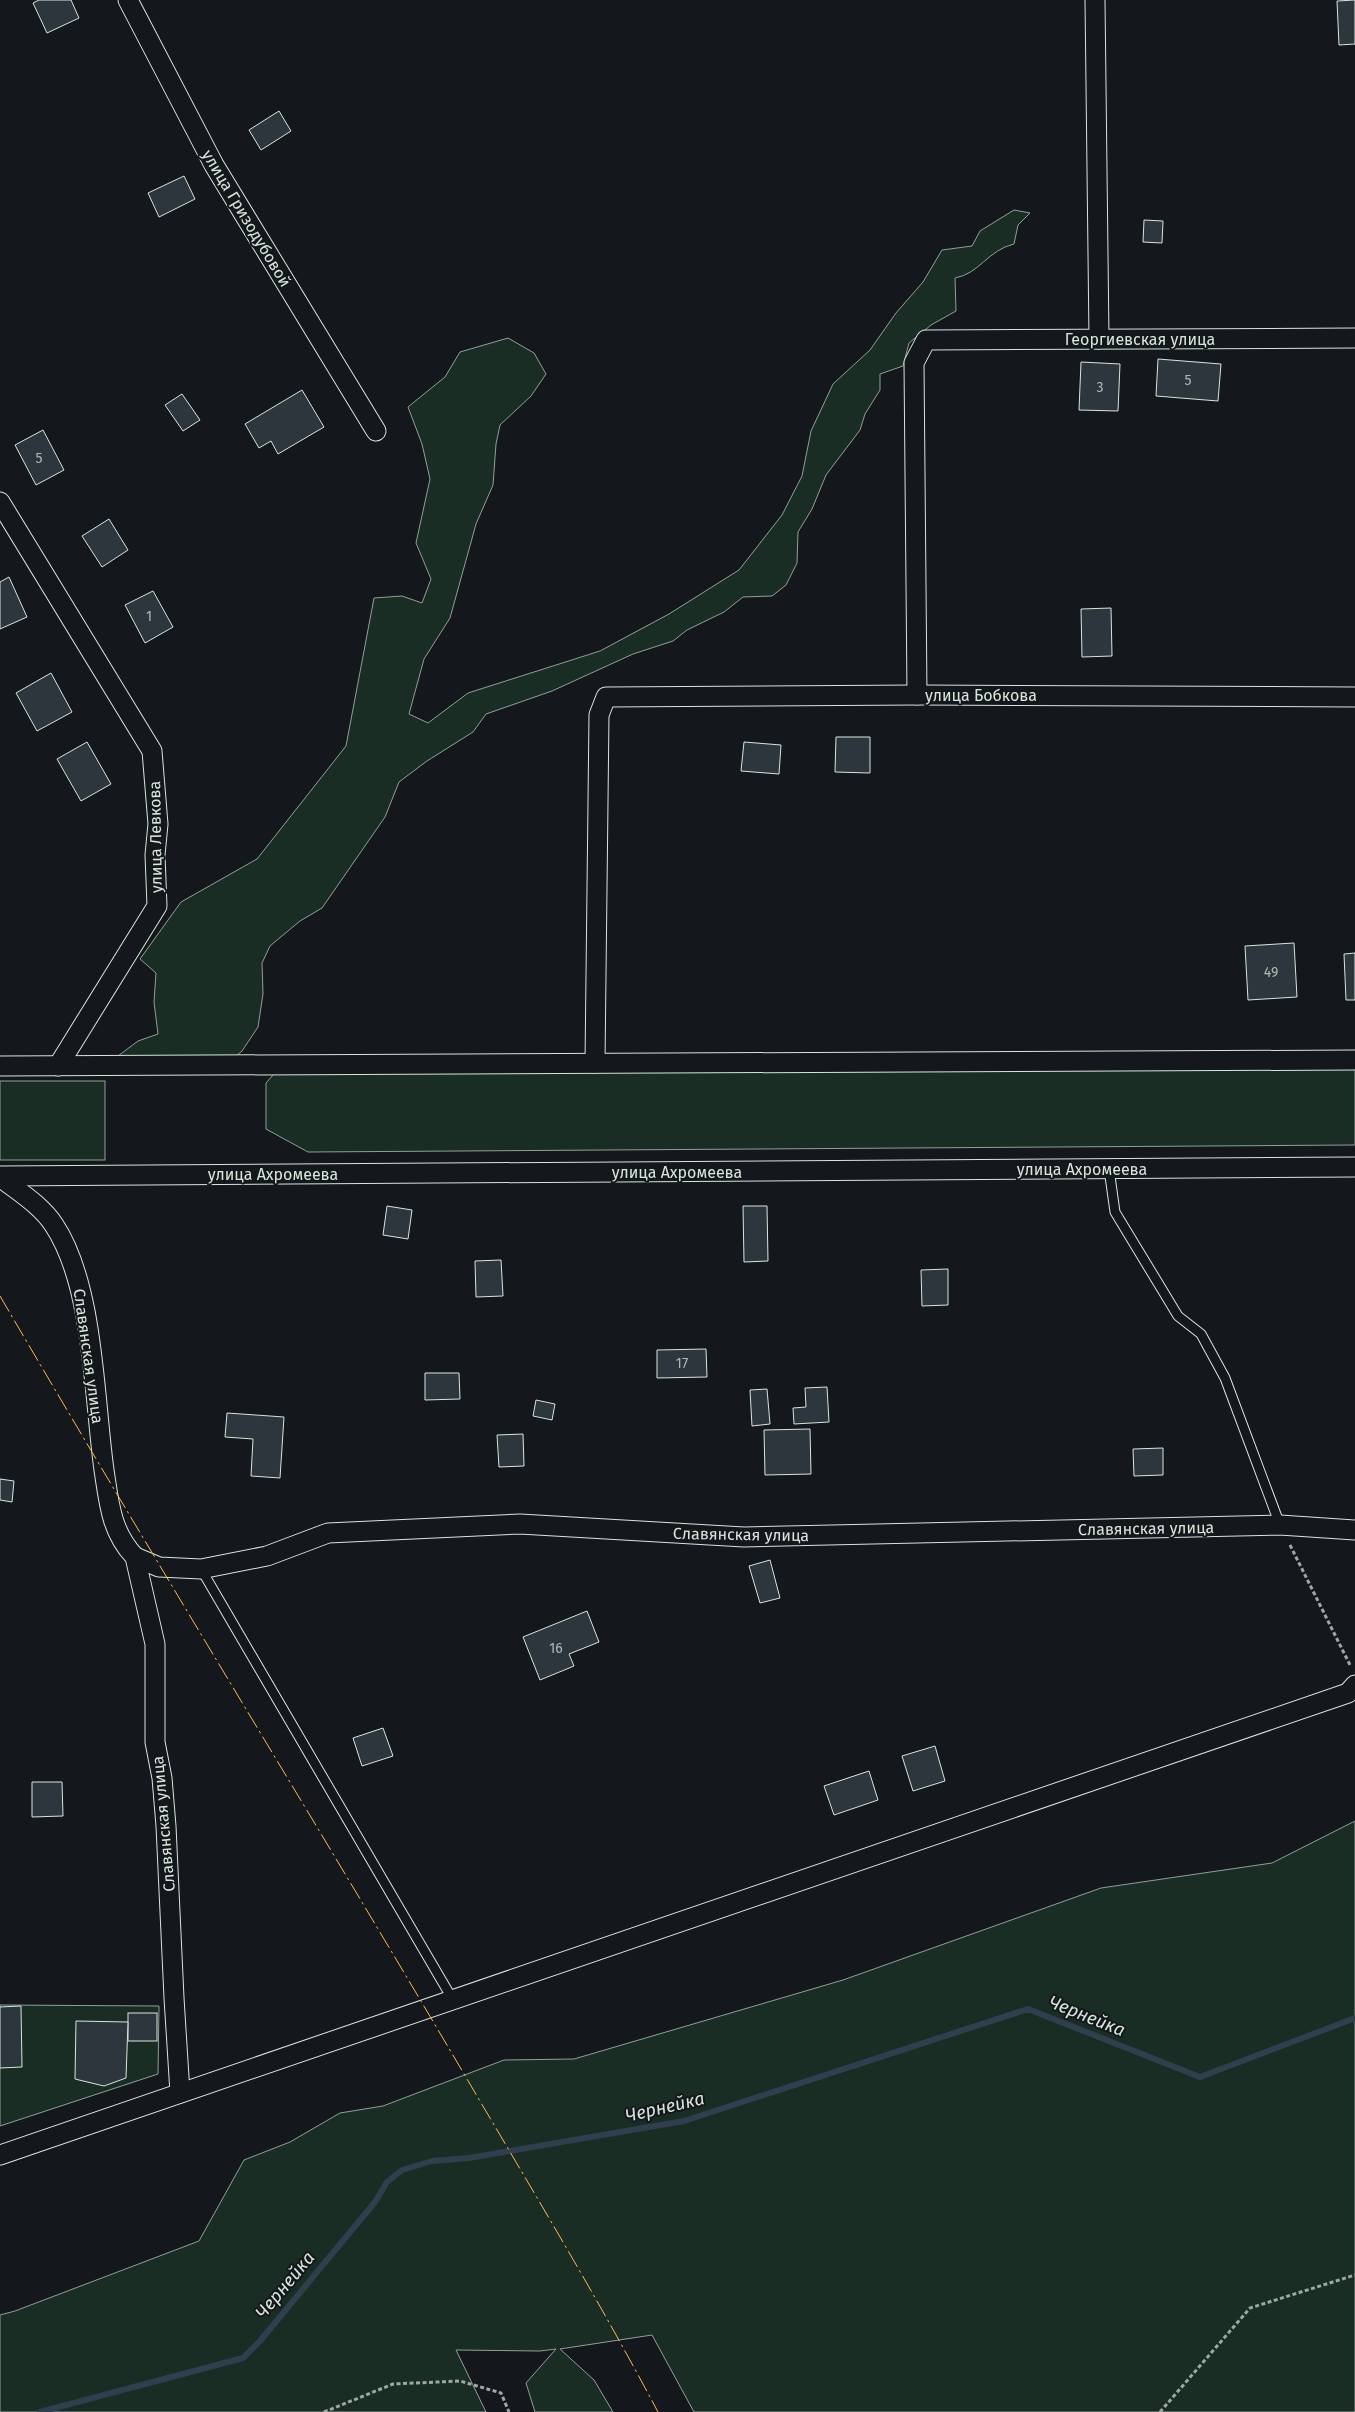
<svg xmlns="http://www.w3.org/2000/svg" width="1355" height="2412" viewBox="0 0 1355 2412" font-family="'Fira Sans',sans-serif">
<rect width="100%" height="100%" fill="#14181c"/>
<g fill="#1a2d24" stroke="#939e99">
<path d="M1014,210L1030,213L1018,225L1014,244C988,250 979,274 955,278L956,311L931,325L909,343L903,366L880,374V390L865,414L860,430L826,475L812,509L798,532L797,563L786,585L772,596L743,597L724,612L687,630L673,641L633,654L552,691L486,714L473,732L427,761L399,782L385,817L322,908L300,921L270,946L262,963L263,994L258,1027L242,1051L234,1058L114,1059L138,1041L158,1034L154,1002L156,973L140,959L181,902L257,859L346,746L374,598L402,596L422,603L431,579L416,543L430,479L422,444L408,407L445,377L460,352L508,338L534,353L546,374L531,396L500,425L496,444L493,485L476,524L450,618L424,659L409,714L428,723L468,693L600,651L669,614L739,570L782,515L802,476L811,431L833,384L870,350L896,313L923,282L942,250L972,246L980,231Z"/>
<polygon points="286,1060 1355,1061 1355,1145 308,1152 266,1129 266,1083"/>
<rect x="0" y="1081" width="105" height="79"/>
<polygon points="1355,1821 1355,2412 694,2412 652,2335 560,2349 594,2380 613,2412 535,2412 526,2383 556,2349 540,2351 456,2350 486,2412 0,2412 0,2315 15,2311 199,2241 244,2160 290,2142 340,2113 383,2106 504,2060 574,2059 843,1980 1101,1888 1272,1863"/>
<polygon points="0,2005 159,2006 158,2074 0,2126"/>
</g>
<g fill="none" stroke-linecap="round" stroke-linejoin="round">
<polyline stroke="#2f3f4d" stroke-width="6" points="40,2412 243,2358 260,2341 375,2202 387,2182 402,2170 432,2161 469,2158 684,2121 1028,2009 1200,2077 1355,2018"/>
</g>
<g fill="#2c363c" stroke="#d8e6dc">
<polygon points="39,0 71,0 79,18 47,33 33,3"/>
<polygon points="1355,0 1355,44 1339,45 1337,1"/>
<polygon points="279,111 291,131 261,150 249,130"/>
<polygon points="184,176 195,199 159,217 148,193"/>
<polygon points="1144,220 1163,221 1162,243 1143,242"/>
<polygon points="1158,359 1221,364 1218,401 1156,396"/>
<polygon points="1081,362 1120,364 1118,411 1079,410"/>
<polygon points="302,390 324,427 278,454 271,441 259,448 245,424"/>
<polygon points="182,394 200,420 183,431 165,405"/>
<polygon points="43,430 64,470 36,485 15,445"/>
<polygon points="109,519 128,550 102,567 82,536"/>
<polygon points="9,577 27,617 0,629 0,582"/>
<polygon points="153,591 173,627 145,643 125,605"/>
<polygon points="1111,608 1112,656 1082,657 1081,609"/>
<polygon points="51,673 72,712 37,731 16,693"/>
<polygon points="836,737 870,737 870,773 835,772"/>
<polygon points="87,742 111,784 81,801 57,759"/>
<polygon points="744,742 781,745 779,774 741,771"/>
<polygon points="1294,943 1297,997 1248,1000 1245,946"/>
<polygon points="1355,953 1355,1000 1346,1000 1344,954"/>
<polygon points="387,1206 412,1210 408,1239 383,1235"/>
<polygon points="743,1206 767,1206 768,1261 744,1262"/>
<polygon points="501,1260 503,1296 476,1297 475,1261"/>
<polygon points="948,1269 948,1305 922,1306 921,1270"/>
<polygon points="706,1349 707,1377 657,1378 657,1350"/>
<polygon points="425,1373 459,1373 460,1399 425,1400"/>
<polygon points="827,1387 829,1422 794,1424 793,1408 806,1407 805,1388"/>
<polygon points="767,1389 770,1424 752,1426 750,1390"/>
<polygon points="536,1400 555,1404 552,1420 533,1416"/>
<polygon points="227,1413 284,1417 280,1478 251,1476 253,1439 225,1437"/>
<polygon points="810,1429 811,1474 765,1475 764,1430"/>
<polygon points="523,1434 524,1466 499,1467 497,1435"/>
<polygon points="1163,1448 1163,1475 1134,1476 1133,1449"/>
<polygon points="0,1479 14,1481 12,1502 0,1500"/>
<polygon points="770,1560 780,1598 760,1603 749,1566"/>
<polygon points="587,1611 599,1642 569,1654 574,1666 540,1680 523,1637"/>
<polygon points="383,1728 393,1756 362,1766 353,1738"/>
<polygon points="935,1746 945,1781 913,1791 902,1756"/>
<polygon points="869,1771 878,1800 834,1815 824,1786"/>
<polygon points="32,1782 62,1782 63,1816 32,1817"/>
<polygon points="21,2006 22,2067 0,2068 0,2007"/>
<rect x="128" y="2013" width="29" height="28"/>
<polygon points="76,2021 128,2022 126,2078 104,2086 75,2079"/>
</g>
<g fill="none" stroke-linecap="round" stroke-linejoin="round">
<defs>
<g id="lane">
<polyline points="1109,1169 1115,1212 1178,1316 1201,1334 1225,1378 1280,1525"/>
<polyline points="201,1569 453,2000"/>
</g>
<g id="street">
<polyline points="128,0 214,165 376,431"/>
<polyline points="1095,0 1099,339"/>
<polyline points="0,502 152,751 158,824 155,855 157,906 58,1066"/>
<polyline points="917,695 914,363 926,340 1355,338"/>
<polyline points="595,1063 599,715 606,697 917,695 1355,697"/>
<polyline points="0,1066 1355,1060"/>
<polyline points="0,1176 1355,1167"/>
<path d="M0,1177C19,1192 41,1205 54,1225C94,1285 94,1398 104,1470C109,1503 111,1532 135,1557L155,1644V1742L162,1778L166,1826L174,1998L180,2093"/>
<polyline points="135,1557 159,1567 201,1569 267,1556 328,1533 520,1524 744,1537 1280,1525 1355,1530"/>
<polyline points="0,2155 1348,1693 1355,1685"/>
</g>
</defs>
<use href="#lane" stroke="#d8e6dc" stroke-width="11"/>
<use href="#street" stroke="#d8e6dc" stroke-width="21"/>
<g stroke="#9da8a2" stroke-width="3" stroke-dasharray="4 2.5" stroke-linecap="butt">
<polyline points="1290,1545 1351,1667"/>
<polyline points="324,2412 393,2384 460,2381 501,2393 509,2412"/>
<polyline points="1160,2412 1250,2308 1355,2275"/>
</g>
<use href="#lane" stroke="#14181c" stroke-width="9"/>
<use href="#street" stroke="#14181c" stroke-width="19"/>
<path stroke="#ffb74d" stroke-width="1" stroke-dasharray="18 4 2.5 4" stroke-linecap="butt" d="M0,1296C150,1553 306,1806 457,2062C525,2178 595,2293 658,2412"/>
</g>
<g text-anchor="middle" stroke-width="4" stroke-linejoin="round" paint-order="stroke">
<g font-size="14" fill="#adbab4">
<text x="1188" y="385">5</text>
<text x="1100" y="392">3</text>
<text x="39" y="463">5</text>
<text x="149" y="621">1</text>
<text x="1271" y="977">49</text>
<text x="682" y="1368">17</text>
<text x="556" y="1653">16</text>
</g>
<g font-size="16" fill="#d8e6dc" stroke="#14181c">
<text transform="translate(247 218) rotate(59)" y="6">улица Гризодубовой</text>
<text x="1140" y="345">Георгиевская улица</text>
<text x="981" y="701">улица Бобкова</text>
<text transform="translate(155 837) rotate(-91)" y="6">улица Левкова</text>
<text x="1082" y="1175">улица Ахромеева</text>
<text x="677" y="1178">улица Ахромеева</text>
<text x="273" y="1180">улица Ахромеева</text>
<text transform="translate(89 1356) rotate(82)" y="6">Славянская улица</text>
<text transform="translate(1146 1528) rotate(-1)" y="6">Славянская улица</text>
<text transform="translate(741 1534) rotate(1)" y="6">Славянская улица</text>
<text transform="translate(163 1824) rotate(-95)" y="6">Славянская улица</text>
</g>
<g font-size="18" font-style="italic" fill="#d8e6dc" stroke="#14181c">
<text transform="translate(1087 2016) rotate(22)" y="6">Чернейка</text>
<text transform="translate(665 2107) rotate(-13)" y="6">Чернейка</text>
<text transform="translate(285 2285) rotate(-50)" y="6">Чернейка</text>
</g>
</g>
</svg>
